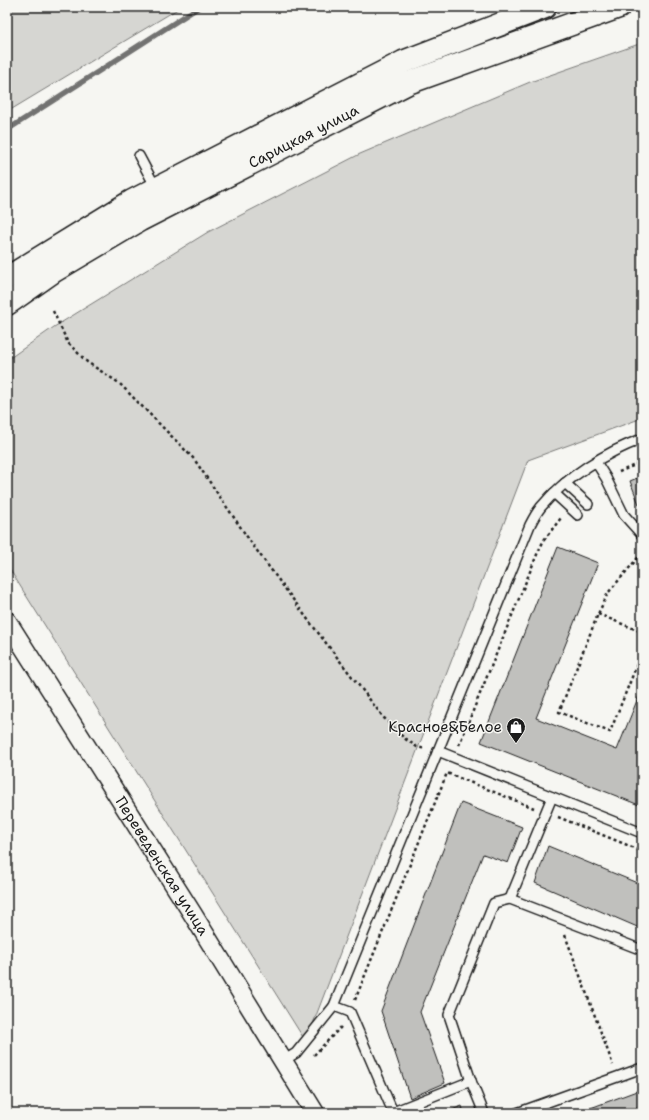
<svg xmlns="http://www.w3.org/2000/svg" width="649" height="1120" viewBox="0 0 649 1120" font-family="'Shantell Sans',sans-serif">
<rect width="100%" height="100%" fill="#f6f6f2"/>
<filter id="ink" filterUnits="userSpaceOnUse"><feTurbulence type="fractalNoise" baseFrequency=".025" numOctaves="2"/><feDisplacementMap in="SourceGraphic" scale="8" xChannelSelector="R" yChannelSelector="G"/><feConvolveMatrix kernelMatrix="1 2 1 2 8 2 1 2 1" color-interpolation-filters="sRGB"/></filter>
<g filter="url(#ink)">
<g fill="#d6d6d2" stroke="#797977">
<polygon points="7,7 181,7 7,112"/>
<polygon points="642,43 642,418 528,460 306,1042 7,565 7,360 54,327 208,232 360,154 530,82"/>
</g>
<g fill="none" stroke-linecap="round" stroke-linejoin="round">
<polyline stroke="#727271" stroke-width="5.5" points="7,130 199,7"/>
</g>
<g fill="#c0c0bd" stroke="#1c1c1c">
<polygon points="642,476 642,512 630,481"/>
<polygon points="558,547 598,563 536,718 617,750 642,688 642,798 639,805 481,742"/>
<polygon points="461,803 522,827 508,863 483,854 420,1012 445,1083 410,1098 381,1011"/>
<polygon points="548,846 642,885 642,929 535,883"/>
<polygon points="642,1089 642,1113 577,1113"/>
<polygon points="462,1106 464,1113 444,1113"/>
</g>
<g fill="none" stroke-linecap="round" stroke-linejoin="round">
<defs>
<g id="service">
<polyline points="139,156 156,188"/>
<polyline points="596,462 606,478 624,515 642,535"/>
<polyline points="565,483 588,504"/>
<polyline points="554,493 578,515"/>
<polyline points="438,751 642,833"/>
<polyline points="510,899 552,797"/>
<polyline points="334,1006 350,1012 393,1112 471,1081"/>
<path d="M283,1061L296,1053L334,1006L530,525C533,519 537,512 541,507C566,477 606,452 642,439"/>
<polyline points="484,1113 471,1081 449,1015 494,903 510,899 642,950"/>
<polyline points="517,1113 642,1068"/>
</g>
<g id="minor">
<path id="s1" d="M7,621L192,913L315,1113"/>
</g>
<g id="tertiary">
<polyline points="7,278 132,201 403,62 545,7"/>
<path id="s2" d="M7,304L54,271L140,220L408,83L619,7"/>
</g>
</defs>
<use href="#service" stroke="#1c1c1c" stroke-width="12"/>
<use href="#minor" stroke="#1c1c1c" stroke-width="21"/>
<use href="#tertiary" stroke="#1c1c1c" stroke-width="25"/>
<g stroke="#1c1c1c" stroke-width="2.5" stroke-dasharray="3 3" stroke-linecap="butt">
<polyline points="53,311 68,343 87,362 119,383 194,459 252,544 309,621 384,718 404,738 417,747 426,749"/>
<polyline points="619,472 642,462"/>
<polyline points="642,553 608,593 598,614 559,712 610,732 642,652"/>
<polyline points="598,614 642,632"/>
<polyline points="459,745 538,552 544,540 561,518"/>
<polyline points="558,817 642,851"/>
<polyline points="565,935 613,1065"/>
<polyline points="355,1000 447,773 534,808"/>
<polyline points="314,1055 341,1027"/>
</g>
<use href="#service" stroke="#f6f6f2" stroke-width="9"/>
<use href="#minor" stroke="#f6f6f2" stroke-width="18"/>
<use href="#tertiary" stroke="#f6f6f2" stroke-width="22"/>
</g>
</g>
<defs>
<symbol id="shop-pin" viewBox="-11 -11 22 30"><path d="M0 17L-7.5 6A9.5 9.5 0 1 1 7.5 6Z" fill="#1c1c1c" stroke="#f6f6f2"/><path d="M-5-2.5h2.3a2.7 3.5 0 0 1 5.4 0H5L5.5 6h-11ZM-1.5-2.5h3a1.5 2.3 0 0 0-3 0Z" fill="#fff"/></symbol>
</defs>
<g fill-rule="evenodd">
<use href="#shop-pin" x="505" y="716" width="22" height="30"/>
</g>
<g text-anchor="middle" stroke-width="3" stroke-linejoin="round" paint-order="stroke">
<g font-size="15" fill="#1c1c1c" stroke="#f6f6f2">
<text dy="5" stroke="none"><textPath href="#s2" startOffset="341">Сарицкая улица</textPath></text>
<text dy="5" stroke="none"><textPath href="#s1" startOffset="290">Переведенская улица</textPath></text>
</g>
<g font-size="15" fill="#1c1c1c" stroke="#f6f6f2" text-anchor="end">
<text x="502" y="732">Красное&amp;Белое</text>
</g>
</g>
<rect width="649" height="1120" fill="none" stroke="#f6f6f2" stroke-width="24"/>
<rect x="12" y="12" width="625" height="1096" fill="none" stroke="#1c1c1c" stroke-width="1.5" filter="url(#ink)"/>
</svg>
